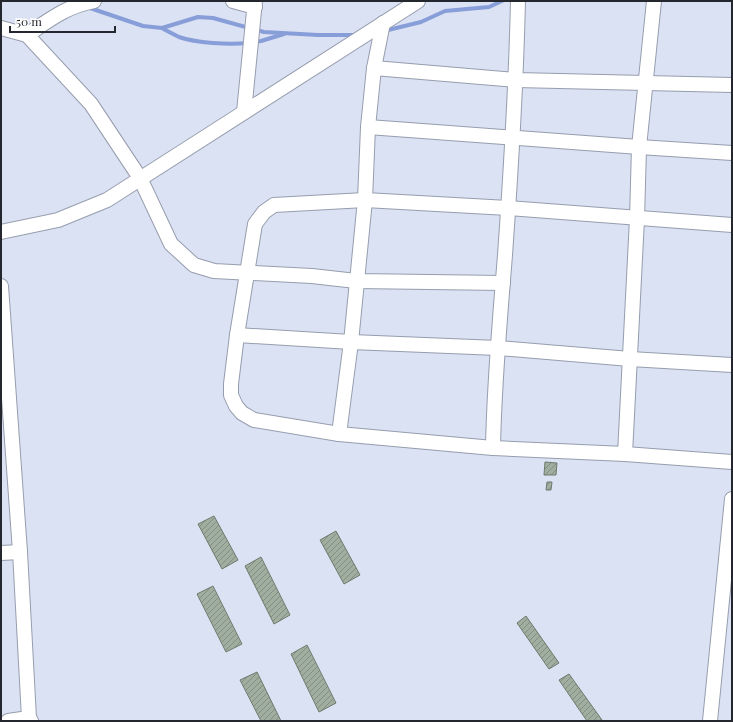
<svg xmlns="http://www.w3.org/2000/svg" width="733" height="722" viewBox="0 0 733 722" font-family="'Playfair Display',serif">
<defs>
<pattern id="building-hatch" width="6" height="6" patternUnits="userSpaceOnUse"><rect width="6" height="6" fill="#a0aea0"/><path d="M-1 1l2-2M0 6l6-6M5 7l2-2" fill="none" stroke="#828e83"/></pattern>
</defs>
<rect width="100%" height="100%" fill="#dbe2f4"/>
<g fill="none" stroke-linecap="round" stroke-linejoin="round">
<g stroke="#889ed8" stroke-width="4">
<polyline points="87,7 143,26 162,28 198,17 213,18 264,32 318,35 357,35"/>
<path d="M162,28C167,31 173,34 179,37C196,43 229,45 248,43"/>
<polyline points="384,31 421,22 445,11 489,7 502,1"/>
<polyline points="254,42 261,41 284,34"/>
</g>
</g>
<g fill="url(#building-hatch)" stroke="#6d7a6d">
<polygon points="545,462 557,463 556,475 544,475"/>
<polygon points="547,482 552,482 551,490 546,490"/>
<polygon points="214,516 238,560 222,569 198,524"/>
<polygon points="336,531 360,575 344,584 320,540"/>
<polygon points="261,557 290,615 274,624 245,566"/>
<polygon points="213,586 242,644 226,652 197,594"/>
<polygon points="526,616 559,663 549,669 517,623"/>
<polygon points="307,645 336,703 319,712 291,654"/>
<polygon points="257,672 281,721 261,721 240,680"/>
<polygon points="569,674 602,720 601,721 587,721 559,680"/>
</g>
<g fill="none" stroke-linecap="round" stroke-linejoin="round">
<defs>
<g id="minor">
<polyline points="233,1 255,7"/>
<polyline points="1,28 27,35 91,104 140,178 171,244 194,265 214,271 312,276 356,281 503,283"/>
<path d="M27,35C49,20 67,6 94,1"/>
<polyline points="374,68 516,80 732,85"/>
<polyline points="244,112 255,1"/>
<polyline points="368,127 639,147 732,153"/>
<polyline points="1,232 58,220 107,200 418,1"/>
<polyline points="1,286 20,552 29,718 31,721"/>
<polyline points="237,335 255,224 264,212 274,205 365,200 508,208 732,225"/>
<polyline points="732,365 630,359 498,348 351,342 237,335 231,384 231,395 236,406 242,413 254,420 339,434 493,448 625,454 732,462"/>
<polyline points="339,434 351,342 365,200 368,127 374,68 383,23"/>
<path d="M493,448C494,384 500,319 505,255C511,170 516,86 518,1"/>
<polyline points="625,454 637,219 639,147 654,1"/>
<polyline points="1,553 20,552"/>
<polyline points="8,721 29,718"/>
<polyline points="710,721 732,499"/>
</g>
</defs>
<use href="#minor" stroke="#969dad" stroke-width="16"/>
<use href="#minor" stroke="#fff" stroke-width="14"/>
</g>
<rect width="733" height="722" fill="none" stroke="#24272d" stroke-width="4"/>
<path d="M10 26v6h105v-6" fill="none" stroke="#24272d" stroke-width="2"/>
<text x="16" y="26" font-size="12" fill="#24272d" stroke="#ffffff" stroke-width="3" paint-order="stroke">50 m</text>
</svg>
